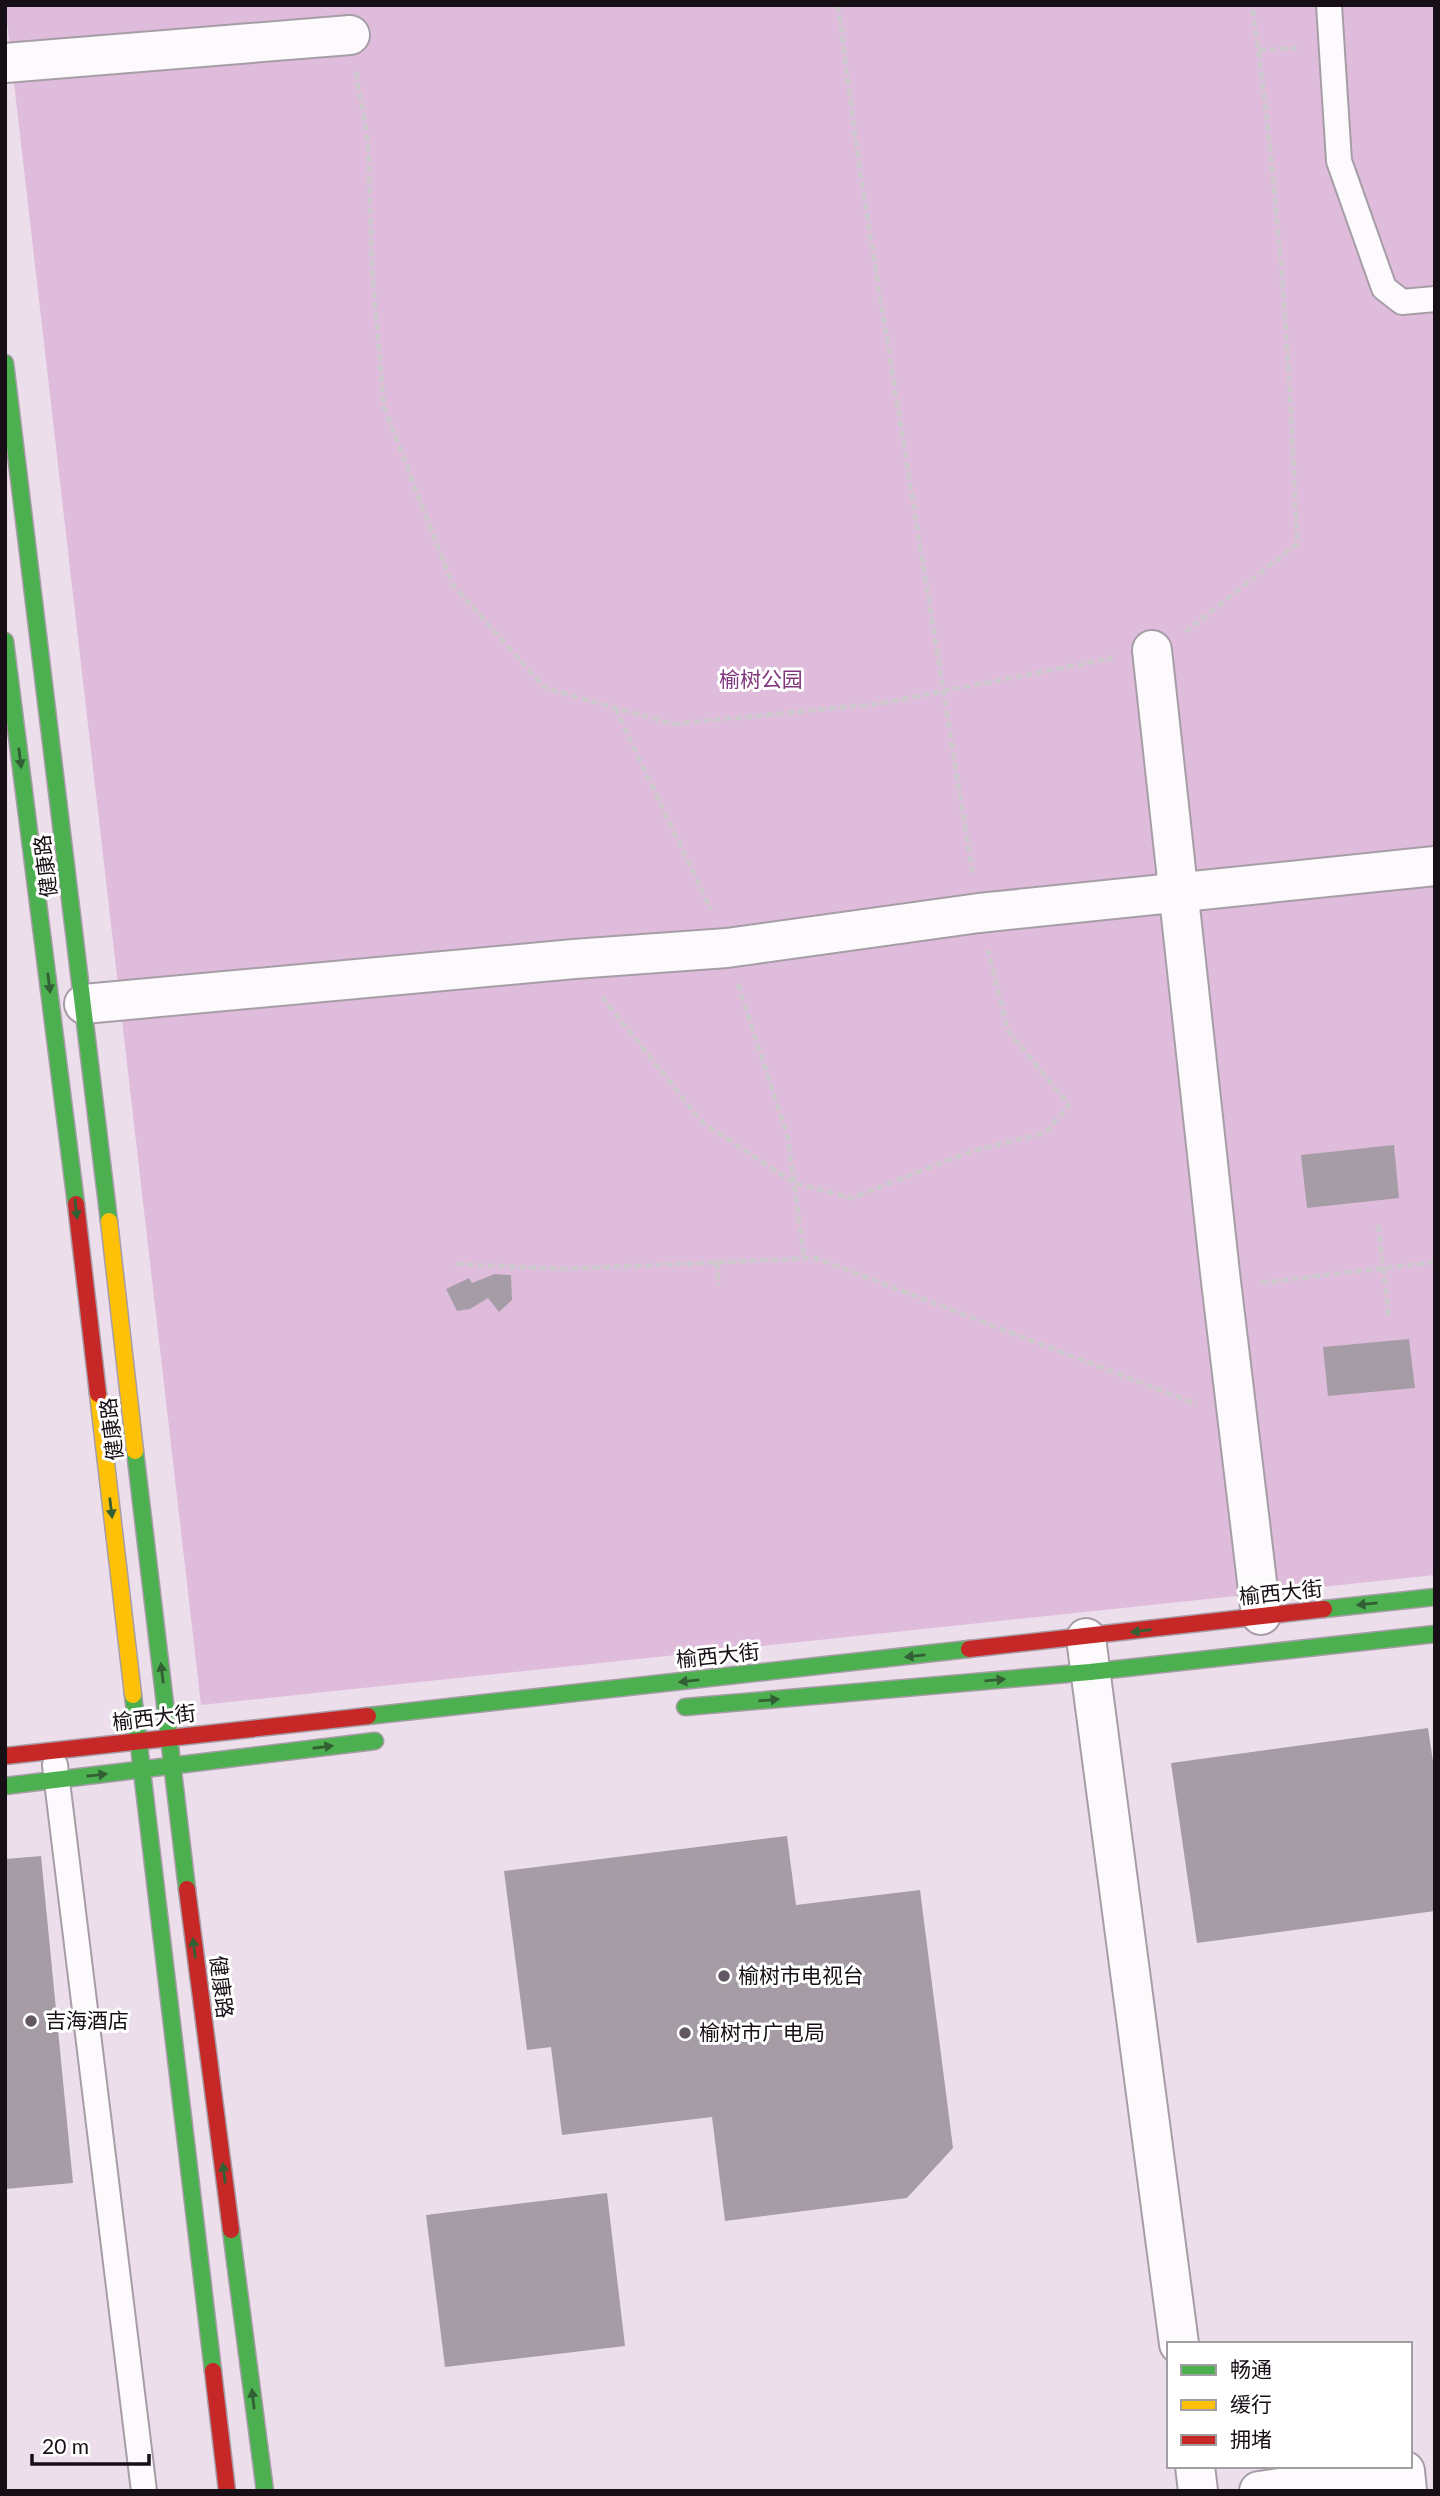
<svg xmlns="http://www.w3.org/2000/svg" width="1440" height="2496" viewBox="0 0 1440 2496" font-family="Lato,'Noto Sans SC',sans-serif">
<rect width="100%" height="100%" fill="#ecdfeb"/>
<polygon fill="#dfbcdc" points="5,5 1435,5 1435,1575 201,1705"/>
<g fill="#a69ca5">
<polygon points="1394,1145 1399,1198 1307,1208 1301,1155"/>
<polygon points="495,1274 511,1275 512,1300 499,1312 488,1298 470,1309 457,1311 446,1289 469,1278 472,1283"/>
<polygon points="1409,1339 1415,1388 1328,1396 1323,1347"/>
<polygon points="1428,1728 1435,1775 1435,1911 1197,1943 1171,1763"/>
<polygon points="787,1836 796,1905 920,1890 953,2148 907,2198 725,2221 712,2117 562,2135 551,2047 527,2050 504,1871"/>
<polygon points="41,1856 73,2183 5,2189 5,1859"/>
<polygon points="607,2193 625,2346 445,2367 426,2215"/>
</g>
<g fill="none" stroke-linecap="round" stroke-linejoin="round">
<defs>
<g id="lane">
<polyline points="1329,5 1339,161 1384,288 1402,302 1435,299"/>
<polyline points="55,1765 144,2491"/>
</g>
<g id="street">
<polyline points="5,63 350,35"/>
<polyline points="1152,650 1220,1273 1261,1615"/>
<polyline points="84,1004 574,959 727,948 979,913 1435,866"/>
<polyline points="1086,1638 1179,2344"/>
<polyline points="1195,2466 1198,2491"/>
<polyline points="1259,2491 1405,2471 1407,2491"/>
</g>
<g id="fast">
<polyline points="5,363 109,1221"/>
<polyline points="5,641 76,1204"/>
<polyline points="135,1451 187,1889"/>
<polyline points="1324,1609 1435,1597"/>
<polyline points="133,1695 213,2371"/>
<polyline points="685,1707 1090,1672 1435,1634"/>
<polyline points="368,1716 969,1649"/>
<polyline points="5,1786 375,1741"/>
<polyline points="231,2230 265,2491"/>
</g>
<g id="slow">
<polyline points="109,1221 135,1451"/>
<polyline points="98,1394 133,1695"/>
</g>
<g id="jam">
<polyline points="76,1204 98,1394"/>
<polyline points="969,1649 1324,1609"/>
<polyline points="5,1756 368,1716"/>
<polyline points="187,1889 231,2230"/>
<polyline points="213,2371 227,2491"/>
</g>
</defs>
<use href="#lane" stroke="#a79da6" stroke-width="28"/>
<use href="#street" stroke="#a79da6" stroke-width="42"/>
<use href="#fast" stroke="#a79da6" stroke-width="19"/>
<use href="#slow" stroke="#a79da6" stroke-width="19"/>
<use href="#jam" stroke="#a79da6" stroke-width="19"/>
<g stroke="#cdc9cc" stroke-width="4.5" stroke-dasharray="7 3.5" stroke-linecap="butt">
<polyline points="838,5 859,165 973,876"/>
<polyline points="1259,50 1299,48"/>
<polyline points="356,72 368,142 372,269 384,407 452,584 545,688 673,724 878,704 1113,658"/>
<path d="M1185,632L1297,544C1290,364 1278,184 1252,5"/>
<polyline points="615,708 711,910"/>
<polyline points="738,984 788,1138 804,1258"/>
<polyline points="602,997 702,1122 794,1183 852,1198 972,1151 1045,1133 1069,1105 1008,1031 988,950"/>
<polyline points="1378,1225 1389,1317"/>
<polyline points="717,1262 719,1285"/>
<polyline points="456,1264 564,1269 816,1258 1197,1404"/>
<polyline points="1261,1283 1435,1262"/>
</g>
<use href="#lane" stroke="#fcfafc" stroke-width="24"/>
<use href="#street" stroke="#fcfafc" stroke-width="38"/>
<use href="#fast" stroke="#4caf50" stroke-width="16"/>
<use href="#slow" stroke="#ffc107" stroke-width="16"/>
<use href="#jam" stroke="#c62828" stroke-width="16"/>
</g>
<defs><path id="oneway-solid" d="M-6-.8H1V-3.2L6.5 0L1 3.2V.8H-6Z" transform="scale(1.75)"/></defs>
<g fill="#325f33">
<use href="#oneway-solid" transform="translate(20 758) rotate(83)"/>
<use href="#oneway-solid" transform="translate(49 983) rotate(83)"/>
<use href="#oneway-solid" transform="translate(76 1209) rotate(83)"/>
<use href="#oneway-solid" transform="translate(111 1508) rotate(83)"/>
<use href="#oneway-solid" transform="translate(1367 1604) rotate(174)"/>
<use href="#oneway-solid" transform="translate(1141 1631) rotate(173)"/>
<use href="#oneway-solid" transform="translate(915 1656) rotate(174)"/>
<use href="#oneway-solid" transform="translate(162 1673) rotate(-97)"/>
<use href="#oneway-solid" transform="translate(995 1680) rotate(-5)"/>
<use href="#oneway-solid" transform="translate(689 1681) rotate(174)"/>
<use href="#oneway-solid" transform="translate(769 1700) rotate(-5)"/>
<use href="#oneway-solid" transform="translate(323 1747) rotate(-8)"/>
<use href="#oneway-solid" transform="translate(97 1775) rotate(-6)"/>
<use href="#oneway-solid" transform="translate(194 1948) rotate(-97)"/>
<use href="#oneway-solid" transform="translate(224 2173) rotate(-97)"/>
<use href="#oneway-solid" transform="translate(253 2399) rotate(-97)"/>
</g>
<g fill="#625861" stroke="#fff" stroke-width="2.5">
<circle cx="724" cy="1976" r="7"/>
<circle cx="31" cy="2021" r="7"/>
<circle cx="685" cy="2033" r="7"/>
</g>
<g text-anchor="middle" stroke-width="6" stroke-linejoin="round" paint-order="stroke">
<g font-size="21" fill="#80367c" stroke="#fff">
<text x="761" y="687">榆树公园</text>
</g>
<g font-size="21" fill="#170f16" stroke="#fff">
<text transform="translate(46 866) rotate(-97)" y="7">健康路</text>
<text transform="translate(112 1429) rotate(-97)" y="7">健康路</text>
<text transform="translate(1281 1593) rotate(-6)" y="7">榆西大街</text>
<text transform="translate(718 1656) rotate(-6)" y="7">榆西大街</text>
<text transform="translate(154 1718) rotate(-7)" y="7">榆西大街</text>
<text transform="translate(221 1987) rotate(83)" y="7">健康路</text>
</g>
<g font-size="21" fill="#170f16" stroke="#fff" text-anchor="start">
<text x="738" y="1983">榆树市电视台</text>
<text x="45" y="2028">吉海酒店</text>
<text x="699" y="2040">榆树市广电局</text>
</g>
</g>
<rect width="1440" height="2496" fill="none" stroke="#170f16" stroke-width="14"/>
<rect x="1167" y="2342" width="245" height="126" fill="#ffffff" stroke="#a29fa2" stroke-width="2"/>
<rect x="1181" y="2365" width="35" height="10" fill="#4caf50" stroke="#a29fa2" stroke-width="2"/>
<text x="1230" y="2377" font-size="21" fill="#170f16">畅通</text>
<rect x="1181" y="2400" width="35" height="10" fill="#ffc107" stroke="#a29fa2" stroke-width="2"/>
<text x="1230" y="2412" font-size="21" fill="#170f16">缓行</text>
<rect x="1181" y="2435" width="35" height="10" fill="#c62828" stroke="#a29fa2" stroke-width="2"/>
<text x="1230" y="2447" font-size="21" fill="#170f16">拥堵</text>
<path d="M32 2454v10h117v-10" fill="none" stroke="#170f16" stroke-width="3.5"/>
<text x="42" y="2454" font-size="21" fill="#170f16" stroke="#ffffff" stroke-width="5" paint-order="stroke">20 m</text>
</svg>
